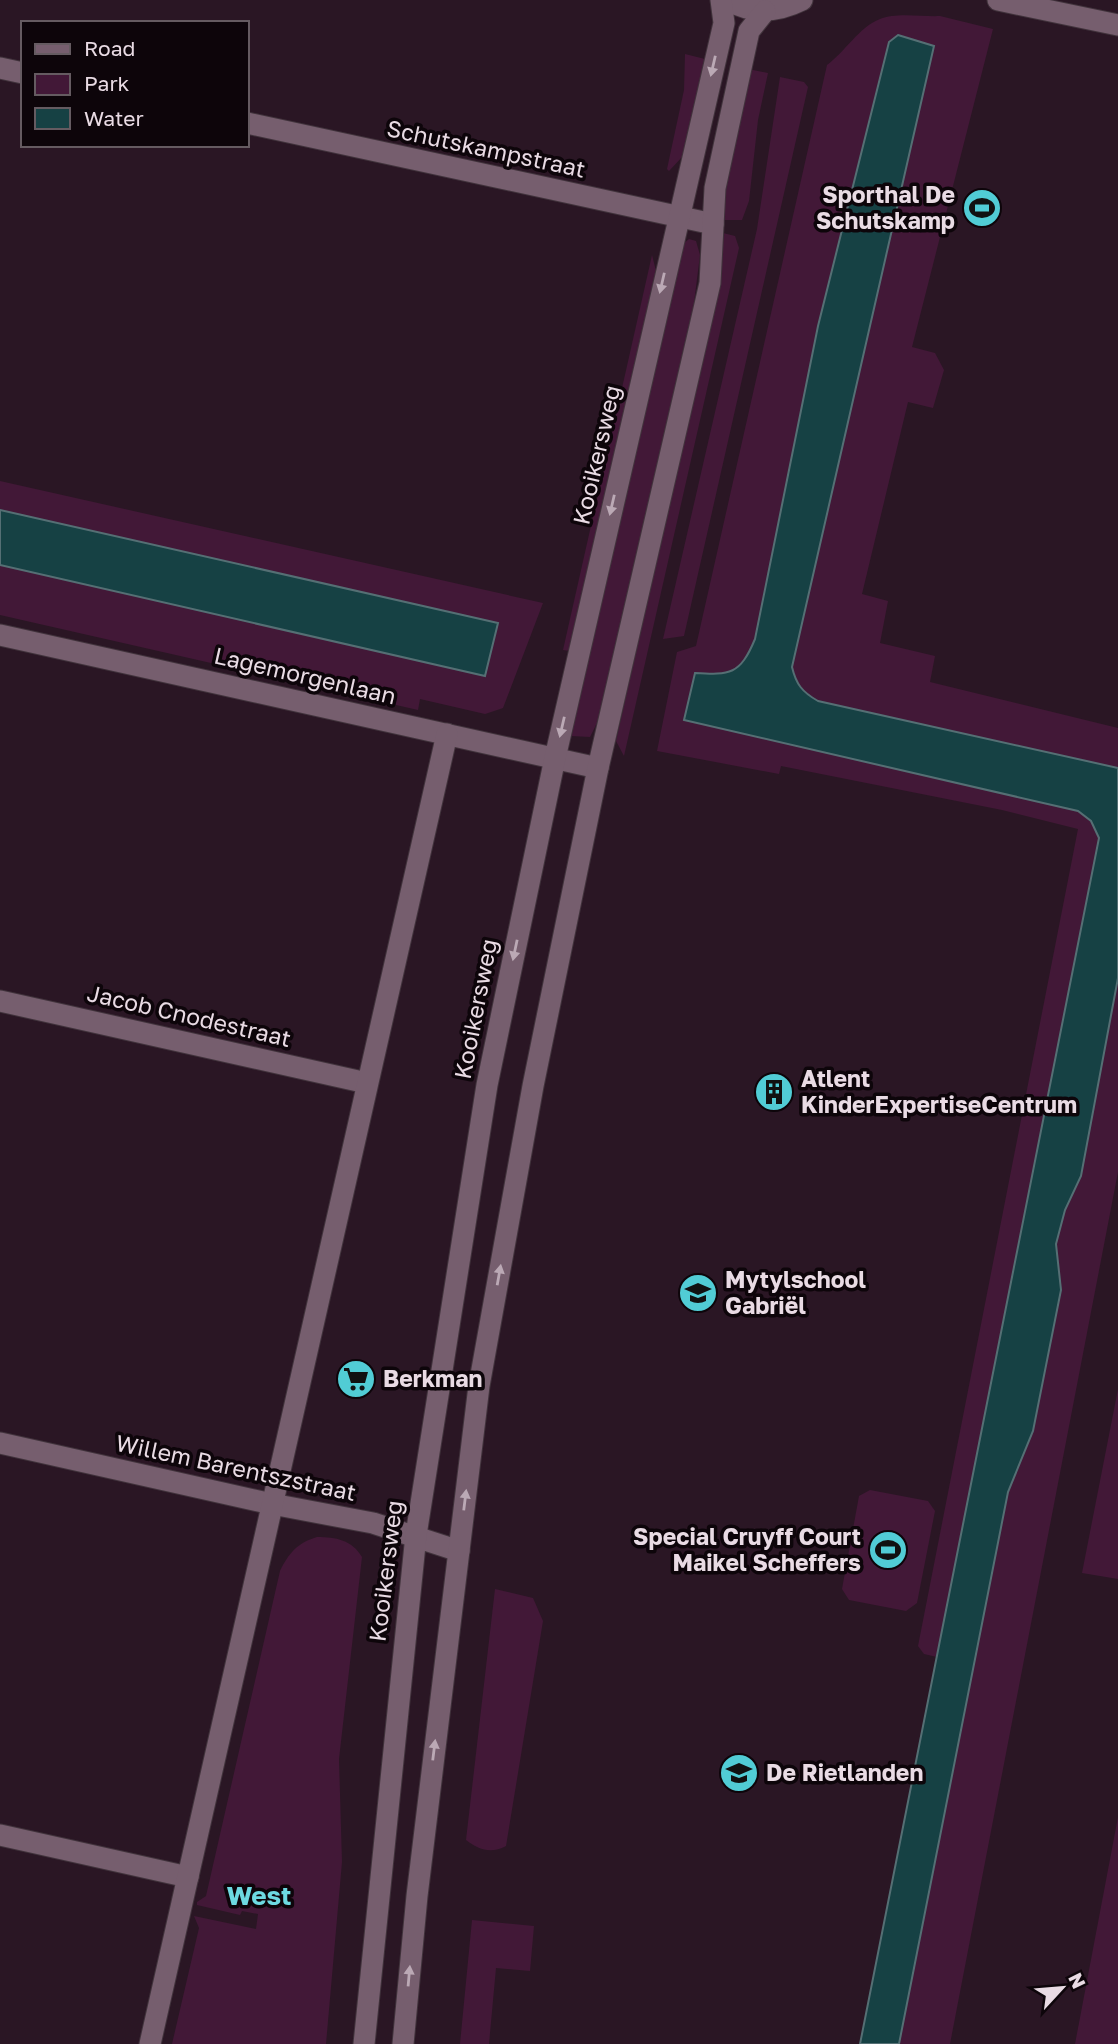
<svg xmlns="http://www.w3.org/2000/svg" width="1118" height="2044" viewBox="0 0 1118 2044" font-family="'Golos Text',sans-serif">
<rect width="100%" height="100%" fill="#2a1624"/>
<g fill="#421837">
<path d="M940,16L993,29L912,347L935,353L944,370L933,408L908,402L862,594L888,601L880,643L935,656L930,682L1118,728V768L817,701C802,692 796,684 792,667L934,46L899,35L889,42L818,326L755,639L741,666L722,675L718,674L685,720L1078,811L1091,821L1099,838L937,1657L924,1654L918,1646L1078,829L1002,810L781,766L779,774L657,751L677,652L696,646L827,65C845,52 859,27 880,19C896,12 923,17 940,16Z"/>
<polygon points="685,54 705,59 683,156 669,171 667,169 684,90"/>
<polygon points="748,69 768,73 758,120 749,201 742,220 723,220 725,180"/>
<polygon points="780,77 804,82 808,87 684,636 663,639 757,229"/>
<polygon points="723,233 735,236 739,248 624,756 616,741 703,351"/>
<polygon points="689,239 696,241 700,255 693,311 599,719 590,737 571,736 682,245"/>
<polygon points="652,255 656,271 570,651 563,650"/>
<polygon points="0,481 543,603 503,708 485,714 420,699 418,710 0,615 0,565 484,675 497,623 0,510"/>
<polygon points="1118,978 1118,1172 950,2044 899,2044 1008,1492 1033,1431 1061,1290 1056,1244 1065,1210 1081,1176"/>
<polygon points="1118,1389 1118,1579 1082,1573"/>
<polygon points="870,1490 928,1501 935,1511 917,1603 906,1611 849,1600 842,1589 859,1496"/>
<path d="M317,1537C336,1537 352,1540 362,1557L339,1759L342,1862L326,2044H172L199,1928L194,1916L256,1929L258,1914L242,1911L240,1915L197,1905V1902L206,1896L280,1571C289,1553 297,1543 317,1537Z"/>
<path d="M495,1589L533,1598L543,1621L506,1846C491,1854 479,1850 466,1840Z"/>
<polygon points="1118,1817 1118,2044 1075,2044"/>
<polygon points="472,1920 534,1926 530,1971 496,1968 489,2044 460,2044"/>
</g>
<g fill="#164144" stroke="#556f74" stroke-width="2">
<path d="M898,35L934,46L792,667C796,684 802,692 818,701L1118,768V978L1081,1176L1065,1210L1056,1244L1061,1290L1033,1431L1008,1492L899,2044H860L1099,838L1091,821L1078,811L684,720L695,673C730,675 740,675 755,639L818,326L889,42Z"/>
<polygon points="0,510 498,623 485,676 0,565"/>
</g>
<g fill="none" stroke-linecap="round" stroke-linejoin="round">
<defs>
<g id="minor">
<path d="M727,0C752,14 776,13 802,0"/>
<polyline points="998,0 1118,25"/>
<polyline points="0,68 23,73"/>
<polyline points="247,123 713,224"/>
<polyline points="0,635 598,768"/>
<polyline points="0,1001 367,1083"/>
<polyline points="0,1443 272,1504 373,1523 459,1551"/>
<polyline points="0,1835 188,1877"/>
<polyline points="150,2044 447,734"/>
<polyline points="364,2044 416,1535 487,1085 555,758 724,23 721,0"/>
<polyline points="403,2044 417,1896 479,1386 533,1086 598,768 710,283 715,188 749,31 765,11"/>
</g>
</defs>
<use href="#minor" stroke="#41333c" stroke-width="23"/>
<use href="#minor" stroke="#765e6e" stroke-width="21"/>
</g>
<defs><path id="oneway-solid" d="M-6-.8H1V-3.2L6.5 0L1 3.2V.8H-6Z" transform="scale(1.75)"/></defs>
<g fill="#bba9b5">
<use href="#oneway-solid" transform="translate(713 66) rotate(103)"/>
<use href="#oneway-solid" transform="translate(662 283) rotate(103)"/>
<use href="#oneway-solid" transform="translate(612 505) rotate(103)"/>
<use href="#oneway-solid" transform="translate(562 727) rotate(103)"/>
<use href="#oneway-solid" transform="translate(515 950) rotate(102)"/>
<use href="#oneway-solid" transform="translate(499 1275) rotate(-80)"/>
<use href="#oneway-solid" transform="translate(465 1500) rotate(-83)"/>
<use href="#oneway-solid" transform="translate(434 1750) rotate(-83)"/>
<use href="#oneway-solid" transform="translate(409 1976) rotate(-85)"/>
</g>
<defs>
<symbol id="stadium-disc" viewBox="-11 -11 22 22"><circle r="9.5" fill="#51ccd5" stroke="#0d050a"/><path d="M0-5a6.5 5 0 1 0 0 10a6.5 5 0 1 0 0-10ZM-3.5-1.8h7v3.6h-7Z" fill="#111"/></symbol>
<symbol id="building-disc" viewBox="-11 -11 22 22"><circle r="9.5" fill="#51ccd5" stroke="#0d050a"/><path d="M-4-6H4V6H1V3H-1V6H-4ZM-2.5-4.3h1.7v1.8h-1.7ZM.8-4.3h1.7v1.8H.8ZM-2.5-1h1.7V.8h-1.7ZM.8-1h1.7V.8H.8Z" fill="#111"/></symbol>
<symbol id="school-disc" viewBox="-11 -11 22 22"><circle r="9.5" fill="#51ccd5" stroke="#0d050a"/><path d="M0-5L7-2L0 1L-7-2ZM-4 1L0 2.5L4 1V4Q0 6-4 4Z" fill="#111"/></symbol>
<symbol id="supermarket-disc" viewBox="-11 -11 22 22"><circle r="9.5" fill="#51ccd5" stroke="#0d050a"/><path d="M-6-5.5h2.5l.6 2H6L4.5 2H-2.5L-4.4-4H-6ZM-1.5 3.2a1.3 1.3 0 1 0 .1 0ZM3 3.2a1.3 1.3 0 1 0 .1 0Z" fill="#111"/></symbol>
</defs>
<g fill-rule="evenodd">
<use href="#stadium-disc" x="960" y="186" width="44" height="44"/>
<use href="#building-disc" x="752" y="1070" width="44" height="44"/>
<use href="#school-disc" x="676" y="1271" width="44" height="44"/>
<use href="#supermarket-disc" x="334" y="1357" width="44" height="44"/>
<use href="#stadium-disc" x="866" y="1528" width="44" height="44"/>
<use href="#school-disc" x="717" y="1751" width="44" height="44"/>
</g>
<g text-anchor="middle" stroke-width="7" stroke-linejoin="round" paint-order="stroke">
<g font-size="23" fill="#e9dbe4" stroke="#0d050a">
<text transform="translate(486 149) rotate(12)" y="8">Schutskampstraat</text>
<text transform="translate(597 455) rotate(-77)" y="8">Kooikersweg</text>
<text transform="translate(305 676) rotate(13)" y="8">Lagemorgenlaan</text>
<text transform="translate(476 1009) rotate(-79)" y="8">Kooikersweg</text>
<text transform="translate(189 1016) rotate(13)" y="8">Jacob Cnodestraat</text>
<text transform="translate(236 1468) rotate(12)" y="8">Willem Barentszstraat</text>
<text transform="translate(386 1571) rotate(-83)" y="8">Kooikersweg</text>
</g>
<g font-size="23" font-weight="bold" fill="#e9dbe4" stroke="#0d050a" text-anchor="start">
<text x="955" y="203" text-anchor="end">Sporthal De<tspan x="955" dy="26">Schutskamp</tspan></text>
<text x="801" y="1087">Atlent<tspan x="801" dy="26">KinderExpertiseCentrum</tspan></text>
<text x="725" y="1288">Mytylschool<tspan x="725" dy="26">Gabriël</tspan></text>
<text x="383" y="1387">Berkman</text>
<text x="861" y="1545" text-anchor="end">Special Cruyff Court<tspan x="861" dy="26">Maikel Scheffers</tspan></text>
<text x="766" y="1781">De Rietlanden</text>
</g>
<g font-size="26" font-weight="bold" fill="#6dd9e1" stroke="#0d050a">
<text x="259" y="1905">West</text>
</g>
</g>
<rect x="21" y="21" width="228" height="126" fill="#0d050a" stroke="#655b61" stroke-width="2"/>
<rect x="35" y="44" width="35" height="10" fill="#765e6e" stroke="#655b61" stroke-width="2"/>
<text x="84" y="56" font-size="21" fill="#e9dbe4">Road</text>
<rect x="35" y="74" width="35" height="21" fill="#421837" stroke="#655b61" stroke-width="2"/>
<text x="84" y="91" font-size="21" fill="#e9dbe4">Park</text>
<rect x="35" y="108" width="35" height="21" fill="#164144" stroke="#655b61" stroke-width="2"/>
<text x="84" y="126" font-size="21" fill="#e9dbe4">Water</text>
<g transform="translate(1062 1988) rotate(64)" stroke="#0d050a" stroke-width="5" paint-order="stroke">
<path d="M0-5L12 26L0 18L-12 26Z" fill="#e9dbe4"/>
<text y="-10" font-size="19" font-weight="bold" text-anchor="middle" fill="#e9dbe4">N</text>
</g>
</svg>
